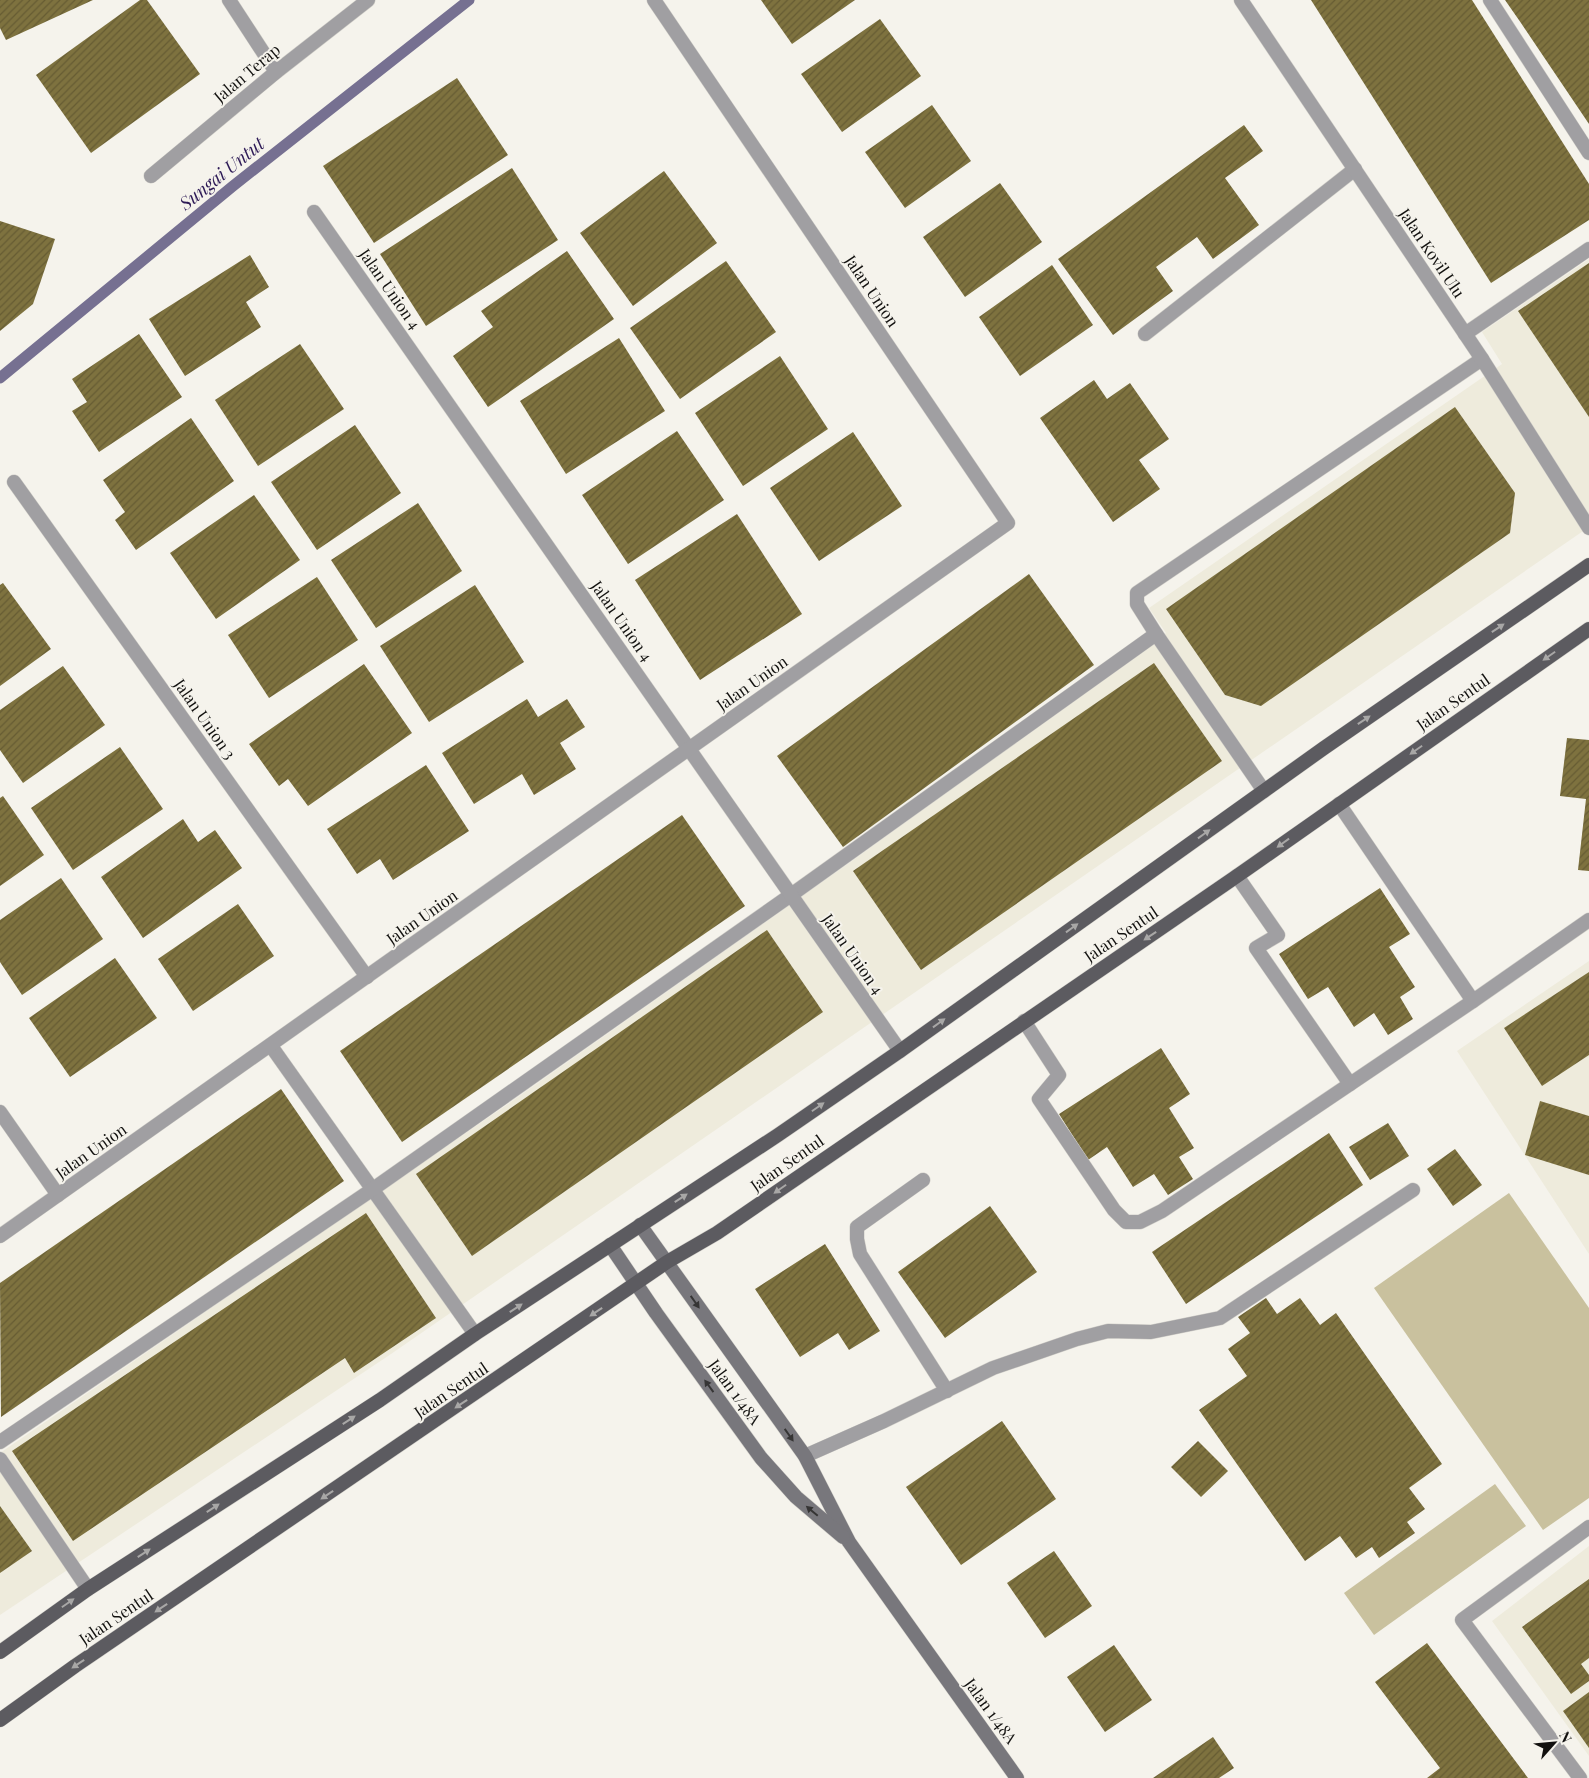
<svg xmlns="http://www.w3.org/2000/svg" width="1589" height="1778" viewBox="0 0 1589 1778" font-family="'Playfair Display',serif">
<defs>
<pattern id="building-hatch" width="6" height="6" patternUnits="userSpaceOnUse" patternTransform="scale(1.25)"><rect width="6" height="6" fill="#7e723f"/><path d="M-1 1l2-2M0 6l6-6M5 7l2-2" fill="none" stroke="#665c33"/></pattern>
</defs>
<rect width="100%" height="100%" fill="#f5f3ec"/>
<g fill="#eeebdc">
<polygon points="1589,259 1589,527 391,1354 0,1615 0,1453 508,1104 852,861 1166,633 1149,608 1502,364 1482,332"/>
<polygon points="1589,961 1589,1254 1457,1051"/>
<polygon points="1589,1546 1589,1756 1492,1621"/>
</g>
<g fill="#c9c19e">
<polygon points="1509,1193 1589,1308 1589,1498 1543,1530 1374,1288"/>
<polygon points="1495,1484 1526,1526 1374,1635 1344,1593"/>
</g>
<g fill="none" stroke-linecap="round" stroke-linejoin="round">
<polyline stroke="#767091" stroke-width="11" points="0,378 233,186 469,0"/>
</g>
<g fill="url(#building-hatch)">
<polygon points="0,0 93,0 6,40 0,28"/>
<polygon points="140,0 147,0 200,74 91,153 36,75"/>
<polygon points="761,0 855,0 792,44"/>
<polygon points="1311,0 1472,0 1589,184 1589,220 1491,283"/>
<polygon points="1505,0 1589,0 1589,124 1521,23"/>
<polygon points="880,19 921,76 842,132 801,74"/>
<polygon points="457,78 508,155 374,243 323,166"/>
<polygon points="932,105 971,161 905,208 865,152"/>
<polygon points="1244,125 1263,151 1225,178 1259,225 1213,259 1197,237 1156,267 1173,291 1113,335 1058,259"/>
<polygon points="512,168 558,240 426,326 380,254"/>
<polygon points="664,171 717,243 633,306 580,233"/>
<polygon points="1000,183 1042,242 965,297 923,237"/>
<polygon points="0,221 55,239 33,304 0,331"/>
<polygon points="567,251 614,319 488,407 453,356 493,327 481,311"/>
<polygon points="250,255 269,287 246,302 261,327 185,376 149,319"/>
<polygon points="726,261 776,332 680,399 630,328"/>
<polygon points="1589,263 1589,417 1518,311"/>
<polygon points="1052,265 1093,325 1020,376 979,317"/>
<polygon points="139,334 182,397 99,452 72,411 87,402 72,379"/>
<polygon points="619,338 665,411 566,474 520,401"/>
<polygon points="300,344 344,409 258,466 215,400"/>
<polygon points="780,356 828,429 743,486 695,413"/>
<polygon points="1094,380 1107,399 1130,383 1169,439 1139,460 1160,489 1113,522 1040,418"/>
<polygon points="1455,407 1515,493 1510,533 1261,706 1225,695 1166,609"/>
<polygon points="191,418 234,481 136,550 115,520 125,512 103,480"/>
<polygon points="355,425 401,493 317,550 271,482"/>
<polygon points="677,431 724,500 628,564 582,495"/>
<polygon points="853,432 902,506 819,561 770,488"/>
<polygon points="254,495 300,560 216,619 170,553"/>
<polygon points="418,503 462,571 376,628 331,560"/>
<polygon points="737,514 802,614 700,680 635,580"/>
<polygon points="1029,574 1094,665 843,847 777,756"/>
<polygon points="317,577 358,640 269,698 228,635"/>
<polygon points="3,583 51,649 0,686 0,585"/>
<polygon points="475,585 524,662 429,722 380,646"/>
<polygon points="1154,663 1222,761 921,970 853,871"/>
<polygon points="364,664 412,733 308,806 288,779 279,786 249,744"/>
<polygon points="63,666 105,725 23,783 0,750 0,710"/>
<polygon points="527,699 538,717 567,699 585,727 560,743 576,769 534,795 522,774 474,804 442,753"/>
<polygon points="1567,738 1589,740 1589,871 1578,870 1586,799 1560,796"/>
<polygon points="120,747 163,809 73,870 31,808"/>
<polygon points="426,765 469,831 393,880 380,859 357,874 327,829"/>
<polygon points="3,796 44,855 0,886 0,798"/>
<polygon points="682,815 745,906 402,1142 340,1051"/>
<polygon points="183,819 198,842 215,830 242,868 143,938 101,877"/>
<polygon points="61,878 103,939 22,995 0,962 0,920"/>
<polygon points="1380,888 1410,934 1389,947 1415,987 1400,997 1413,1019 1388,1035 1374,1013 1354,1027 1328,987 1308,999 1279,954"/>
<polygon points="238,904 274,956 193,1011 158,959"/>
<polygon points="767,930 823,1012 472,1256 416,1174"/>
<polygon points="115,958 157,1018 70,1077 29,1018"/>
<polygon points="1589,972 1589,1055 1542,1086 1504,1028"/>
<polygon points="1161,1048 1190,1094 1169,1108 1194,1148 1179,1157 1193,1179 1168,1195 1154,1174 1133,1187 1107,1147 1088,1160 1059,1114"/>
<polygon points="281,1089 344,1181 1,1417 0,1283"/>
<polygon points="1540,1101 1589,1116 1589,1175 1525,1155"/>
<polygon points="1388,1123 1409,1156 1370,1180 1349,1147"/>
<polygon points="1329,1133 1363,1185 1186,1304 1152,1252"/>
<polygon points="1455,1149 1482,1185 1453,1206 1427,1169"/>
<polygon points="990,1206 1037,1272 945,1338 898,1272"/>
<polygon points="366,1213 436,1318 354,1373 345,1358 73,1541 12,1451"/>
<polygon points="825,1244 880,1331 849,1350 838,1333 800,1357 755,1289"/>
<polygon points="1266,1298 1277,1314 1300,1298 1320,1325 1336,1313 1442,1464 1409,1488 1425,1509 1407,1522 1415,1533 1379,1558 1372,1547 1356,1558 1340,1536 1305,1561 1199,1410 1247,1376 1228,1349 1250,1333 1238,1317"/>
<polygon points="1002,1421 1056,1499 961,1565 906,1487"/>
<polygon points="1198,1441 1228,1471 1201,1497 1171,1467"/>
<polygon points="0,1506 32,1551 0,1573"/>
<polygon points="1054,1551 1092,1606 1045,1638 1007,1583"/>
<polygon points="1589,1579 1589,1658 1581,1664 1589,1675 1589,1681 1571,1694 1522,1627"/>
<polygon points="1427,1643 1528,1778 1427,1778 1440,1768 1375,1682"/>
<polygon points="1114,1645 1152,1700 1105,1732 1067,1677"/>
<polygon points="1589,1692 1589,1748 1563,1711"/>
<polygon points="1213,1737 1234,1768 1219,1778 1153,1778"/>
</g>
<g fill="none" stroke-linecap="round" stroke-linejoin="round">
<defs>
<g id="service">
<polyline points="1490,0 1589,153"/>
<polyline points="1145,334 1355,169"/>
<polyline points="1465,334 1589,249"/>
<polyline points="1264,791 1156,634 1137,604 1137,593 1482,359"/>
<polyline points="1339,804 1473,1001"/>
<polyline points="1237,876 1278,935 1256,948 1350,1084"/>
<polyline points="1024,1021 1059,1075 1039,1099 1114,1210 1126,1222 1140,1222 1162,1211 1473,1001 1589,920"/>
<polyline points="271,1046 475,1334"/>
<polyline points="923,1180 857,1227 857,1239 860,1254 947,1391"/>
<polyline points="0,1442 373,1189 791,895 1156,634"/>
<polyline points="805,1456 884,1421 993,1368 1077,1339 1108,1331 1151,1332 1220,1318 1413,1190"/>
<polyline points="0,1459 88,1589"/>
<polyline points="1580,1778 1462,1620 1589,1527"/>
</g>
<g id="minor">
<polyline points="229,0 276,72"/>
<polyline points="1241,0 1482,359 1589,528"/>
<polyline points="151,176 276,72 368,0"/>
<polyline points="314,212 900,1051"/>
<polyline points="14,482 367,977"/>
<polyline points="0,1112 58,1195"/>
<polyline points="0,1236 1008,523 654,0"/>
</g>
<g id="secondary">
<polyline points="640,1225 805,1456 849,1542 1017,1778"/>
<polyline points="610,1245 656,1313 761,1458 796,1497 843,1537"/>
</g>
<g id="primary">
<polyline points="0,1652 88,1589 380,1400 475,1334 778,1135 900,1051 1324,748 1589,565"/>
<polyline points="0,1720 75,1666 667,1262 717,1233 1237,876 1589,629"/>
</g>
</defs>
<use href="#service" stroke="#d1cfc9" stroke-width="15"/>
<use href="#minor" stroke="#d1cfc9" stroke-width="15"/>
<use href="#secondary" stroke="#d1cfc9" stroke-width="15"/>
<use href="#primary" stroke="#d1cfc9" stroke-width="15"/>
<use href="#service" stroke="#a09fa2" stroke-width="14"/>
<use href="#minor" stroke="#a09fa2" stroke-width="14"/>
<use href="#secondary" stroke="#78777c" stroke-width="14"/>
<use href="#primary" stroke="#5c5b60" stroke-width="14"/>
</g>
<defs><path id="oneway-solid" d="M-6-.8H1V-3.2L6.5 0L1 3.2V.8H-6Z" transform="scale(1.25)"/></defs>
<g fill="#a8a7a6">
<use href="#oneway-solid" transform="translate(1498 628) rotate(-34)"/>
<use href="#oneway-solid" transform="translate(1549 656) rotate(145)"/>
<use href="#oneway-solid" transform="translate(1364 720) rotate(-34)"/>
<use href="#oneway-solid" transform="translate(1416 750) rotate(145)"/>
<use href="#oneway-solid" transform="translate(1204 834) rotate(-36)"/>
<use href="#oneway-solid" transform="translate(1283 843) rotate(144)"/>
<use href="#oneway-solid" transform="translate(1072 928) rotate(-36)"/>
<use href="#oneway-solid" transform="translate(1150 936) rotate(146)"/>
<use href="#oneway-solid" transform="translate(939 1023) rotate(-36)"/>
<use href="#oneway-solid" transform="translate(818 1107) rotate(-35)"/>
<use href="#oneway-solid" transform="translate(780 1189) rotate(145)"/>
<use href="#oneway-solid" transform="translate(681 1198) rotate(-33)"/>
<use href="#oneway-solid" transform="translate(516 1308) rotate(-33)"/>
<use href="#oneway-solid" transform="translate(596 1312) rotate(146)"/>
<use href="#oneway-solid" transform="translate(461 1404) rotate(146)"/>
<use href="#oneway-solid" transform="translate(349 1420) rotate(-33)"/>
<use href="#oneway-solid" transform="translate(327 1495) rotate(146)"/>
<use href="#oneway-solid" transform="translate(213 1508) rotate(-33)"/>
<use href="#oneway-solid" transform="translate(144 1553) rotate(-33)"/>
<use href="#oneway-solid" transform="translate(68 1603) rotate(-35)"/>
<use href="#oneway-solid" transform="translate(161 1608) rotate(146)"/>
<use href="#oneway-solid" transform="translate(78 1664) rotate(146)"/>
</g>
<g fill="#363535">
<use href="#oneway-solid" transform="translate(695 1302) rotate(55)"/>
<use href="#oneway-solid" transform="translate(709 1386) rotate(-126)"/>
<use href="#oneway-solid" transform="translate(789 1435) rotate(55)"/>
<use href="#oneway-solid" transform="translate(812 1511) rotate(-140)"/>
</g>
<g text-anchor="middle" stroke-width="4" stroke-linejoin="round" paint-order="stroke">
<g font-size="16" fill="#12110f" stroke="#f5f3ec">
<text transform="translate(247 73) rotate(-40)" y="6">Jalan Terap</text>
<text transform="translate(1432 253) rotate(56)" y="6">Jalan Kovil Ulu</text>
<text transform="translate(390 289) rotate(55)" y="6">Jalan Union 4</text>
<text transform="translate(872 291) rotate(56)" y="6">Jalan Union</text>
<text transform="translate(622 621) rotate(55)" y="6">Jalan Union 4</text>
<text transform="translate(752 683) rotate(-35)" y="6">Jalan Union</text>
<text transform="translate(1453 702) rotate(-35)" y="6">Jalan Sentul</text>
<text transform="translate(205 719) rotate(55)" y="6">Jalan Union 3</text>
<text transform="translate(422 917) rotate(-35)" y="6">Jalan Union</text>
<text transform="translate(1121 934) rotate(-34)" y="6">Jalan Sentul</text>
<text transform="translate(853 954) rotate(55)" y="6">Jalan Union 4</text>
<text transform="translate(91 1151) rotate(-35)" y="6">Jalan Union</text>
<text transform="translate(787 1163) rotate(-35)" y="6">Jalan Sentul</text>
<text transform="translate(451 1390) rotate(-34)" y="6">Jalan Sentul</text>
<text transform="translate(735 1392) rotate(54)" y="6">Jalan 1/48A</text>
<text transform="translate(116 1617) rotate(-34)" y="6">Jalan Sentul</text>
<text transform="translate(991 1711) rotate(54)" y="6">Jalan 1/48A</text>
</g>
<g font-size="18" font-style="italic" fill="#2d1a56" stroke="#f5f3ec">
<text transform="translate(222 174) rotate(-39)" y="6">Sungai Untut</text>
</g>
</g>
<g transform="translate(1554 1743) rotate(63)" stroke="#f5f3ec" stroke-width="4" paint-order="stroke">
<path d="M0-4L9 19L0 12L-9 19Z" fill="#12110f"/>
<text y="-8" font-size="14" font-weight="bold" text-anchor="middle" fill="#12110f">N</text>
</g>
</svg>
